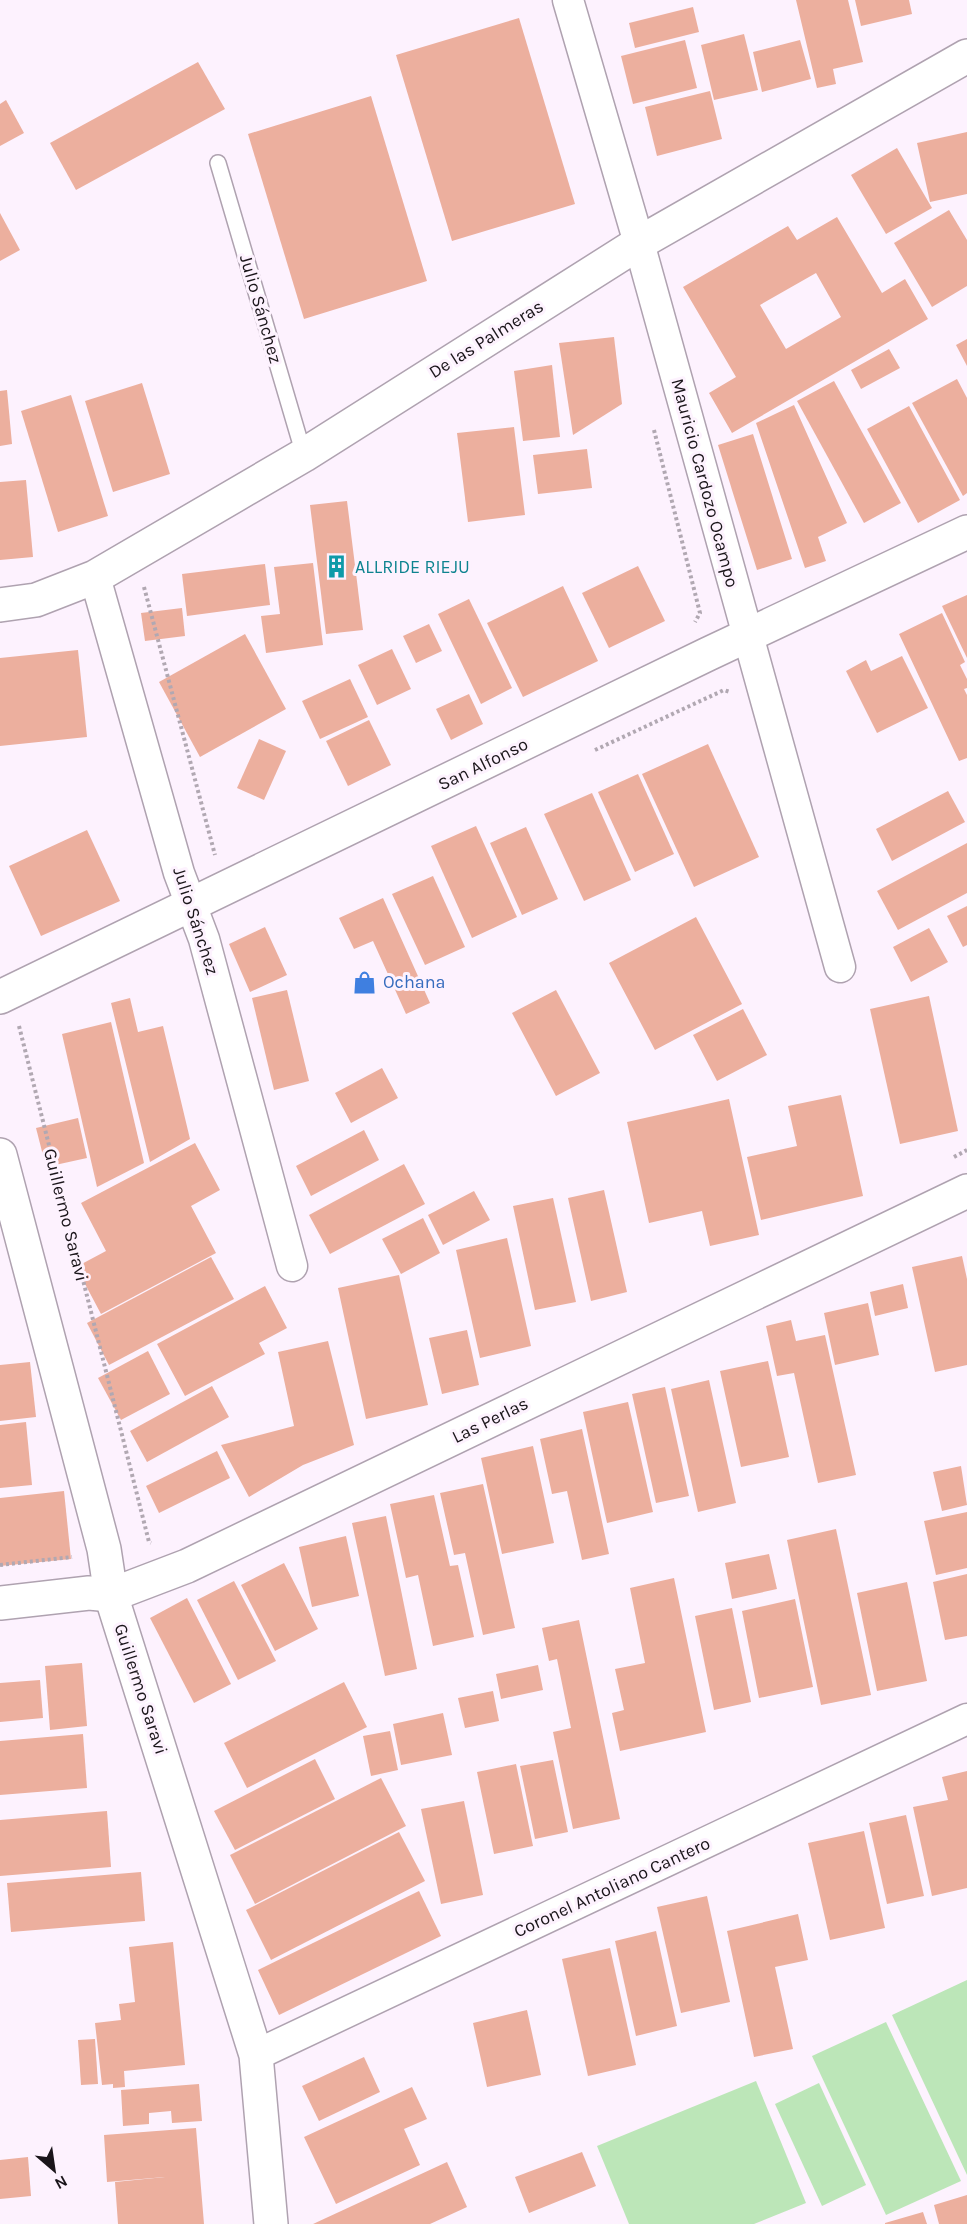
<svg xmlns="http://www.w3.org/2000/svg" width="967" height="2224" viewBox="0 0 967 2224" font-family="Karla,sans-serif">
<rect width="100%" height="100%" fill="#fdf2fe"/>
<g fill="#bce6b8">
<polygon points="967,1980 967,2175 892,2015"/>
<polygon points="886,2022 961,2181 886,2215 812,2056"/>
<polygon points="756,2081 806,2203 754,2224 629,2224 597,2146"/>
<polygon points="819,2083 866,2185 822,2206 775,2104"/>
</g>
<g fill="#ecaf9e" fill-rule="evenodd">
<polygon points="796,0 848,0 863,62 833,69 836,84 817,88"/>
<polygon points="855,0 909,0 912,14 861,26"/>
<polygon points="693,7 699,32 635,48 629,23"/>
<polygon points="519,18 575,204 452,241 396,55"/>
<polygon points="744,34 758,90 714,100 701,45"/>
<polygon points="685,40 697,88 633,104 621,56"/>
<polygon points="800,40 811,79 762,92 753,52"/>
<polygon points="198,62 225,109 76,190 50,143"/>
<polygon points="710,91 722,139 657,156 645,107"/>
<polygon points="371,96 427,281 304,319 248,134"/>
<polygon points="6,100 24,133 0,146 0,104"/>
<polygon points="967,132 967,194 930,202 917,143"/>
<polygon points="897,148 932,208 886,234 851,175"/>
<polygon points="949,210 967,240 967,286 932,307 894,243"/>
<polygon points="0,213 20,250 0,261"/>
<path d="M837,217L882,293L905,279L928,319L732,433L709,393L736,377L683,287L788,226L797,240ZM816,273L841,317L786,349L760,305Z"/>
<polygon points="614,337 622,404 573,435 559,343"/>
<polygon points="967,339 967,366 956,345"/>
<polygon points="889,349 900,368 861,389 851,370"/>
<polygon points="552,365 560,437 523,441 514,371"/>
<polygon points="957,379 967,398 967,493 963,496 912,403"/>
<polygon points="834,381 901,503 864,523 797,401"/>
<polygon points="142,383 170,474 113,492 85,401"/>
<polygon points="7,390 12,444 0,446 0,391"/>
<polygon points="71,395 108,516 58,532 21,411"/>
<polygon points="794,405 847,523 818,537 826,561 805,568 756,423"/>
<polygon points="909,406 960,500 918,523 867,429"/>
<polygon points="514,427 525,515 468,522 457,433"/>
<polygon points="753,434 792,559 757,570 718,445"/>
<polygon points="587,449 592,488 538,494 533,455"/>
<polygon points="26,480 33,557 0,560 0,482"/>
<polygon points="347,501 363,630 326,634 310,505"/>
<polygon points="313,563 323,645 266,653 261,616 280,614 274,567"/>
<polygon points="265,564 270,605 187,616 182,574"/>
<polygon points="638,566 665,621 609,648 582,593"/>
<polygon points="563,586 598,661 523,697 487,623"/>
<polygon points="967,595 967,658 942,606"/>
<polygon points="469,599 512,688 481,704 438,614"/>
<polygon points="182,608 185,636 145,641 141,613"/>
<polygon points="942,613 965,662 960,665 967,679 967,688 964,689 967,695 967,758 959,761 899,634"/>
<polygon points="429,624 442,651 416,663 403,636"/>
<polygon points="245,634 286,709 200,757 159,682"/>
<polygon points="392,649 411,689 377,705 358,665"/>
<polygon points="78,650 87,737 0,746 0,658"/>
<polygon points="902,656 928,708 877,733 846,671 866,660 871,671"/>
<polygon points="350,679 368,717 320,739 302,701"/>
<polygon points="469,694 483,724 451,740 436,709"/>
<polygon points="369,720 391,765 348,786 326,741"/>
<polygon points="259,739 286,751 264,800 237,788"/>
<polygon points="708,744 759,857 694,887 642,774"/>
<polygon points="638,774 674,854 635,872 598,792"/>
<polygon points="948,791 965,822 892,861 876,829"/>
<polygon points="592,793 631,880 584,901 544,814"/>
<polygon points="476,826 517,917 472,938 431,846"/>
<polygon points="526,827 558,899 522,915 490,843"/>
<polygon points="87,830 120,901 41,936 9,866"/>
<polygon points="967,843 967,893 898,930 877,891"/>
<polygon points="433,876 465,947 425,965 392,894"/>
<polygon points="383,898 430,1003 406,1014 373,941 354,949 339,918"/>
<polygon points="967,906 967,945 963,947 947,916"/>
<polygon points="696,917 742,1004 655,1050 609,963"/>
<polygon points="265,927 287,975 250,992 229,944"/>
<polygon points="929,928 948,962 911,982 893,947"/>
<polygon points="287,990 309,1081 274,1090 252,998"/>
<polygon points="556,990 600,1073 556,1096 512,1013"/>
<polygon points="929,996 958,1131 900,1144 870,1009"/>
<polygon points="130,998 138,1032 163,1026 190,1139 150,1162 111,1003"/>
<polygon points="743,1009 767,1055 717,1081 693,1035"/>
<polygon points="111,1022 144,1163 97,1187 62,1034"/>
<polygon points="382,1068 398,1098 351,1123 335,1093"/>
<polygon points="841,1095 863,1196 761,1220 747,1157 797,1146 788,1106"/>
<polygon points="729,1099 759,1235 710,1246 702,1211 649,1223 627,1122"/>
<polygon points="78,1118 87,1158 46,1167 36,1128"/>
<polygon points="364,1130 379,1160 311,1196 296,1166"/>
<polygon points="195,1143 220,1190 191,1206 216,1253 101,1314 76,1267 106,1251 81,1203"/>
<polygon points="404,1164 425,1204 330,1254 309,1215"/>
<polygon points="604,1190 627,1292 591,1301 568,1198"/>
<polygon points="474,1191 490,1220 443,1245 428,1215"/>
<polygon points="553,1198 576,1302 535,1310 513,1206"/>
<polygon points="423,1218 440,1253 401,1274 382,1239"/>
<polygon points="507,1238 531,1346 480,1358 456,1250"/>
<polygon points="962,1256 967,1279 967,1365 935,1372 912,1267"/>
<polygon points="211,1257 234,1299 109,1365 87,1323"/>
<polygon points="399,1275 428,1405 366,1419 338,1288"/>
<polygon points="903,1284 908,1308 875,1316 870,1292"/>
<polygon points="265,1286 287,1328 259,1343 265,1354 185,1396 157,1344"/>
<polygon points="868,1303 879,1355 835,1365 824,1313"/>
<polygon points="791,1320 796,1341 825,1335 856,1475 818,1483 794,1373 777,1376 766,1326"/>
<polygon points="467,1330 479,1385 442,1394 429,1338"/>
<polygon points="328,1341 354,1445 303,1465 249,1497 221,1445 294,1426 278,1352"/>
<polygon points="148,1351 170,1394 121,1420 98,1378"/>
<polygon points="768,1361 789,1457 741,1467 720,1371"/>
<polygon points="30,1362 36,1417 0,1421 0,1365"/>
<polygon points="709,1380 736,1503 698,1512 671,1389"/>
<polygon points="212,1386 229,1417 147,1462 130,1431"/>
<polygon points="665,1387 689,1496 656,1503 632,1394"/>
<polygon points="628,1402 653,1512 607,1523 583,1412"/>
<polygon points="26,1422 32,1485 0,1488 0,1425"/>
<polygon points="582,1429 609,1554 582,1560 567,1491 552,1494 540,1439"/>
<polygon points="533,1446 554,1543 502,1554 481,1458"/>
<polygon points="217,1451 230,1478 159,1513 146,1486"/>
<polygon points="961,1466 967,1505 942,1511 933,1472"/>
<polygon points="483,1484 515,1628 483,1635 465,1553 454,1555 440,1493"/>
<polygon points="64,1491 71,1559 0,1566 0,1498"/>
<polygon points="434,1495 450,1566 458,1565 474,1637 433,1646 418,1575 406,1578 390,1504"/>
<polygon points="967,1512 967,1568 936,1575 924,1521"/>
<polygon points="386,1516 417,1669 385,1676 352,1523"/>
<polygon points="836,1529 871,1695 821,1705 787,1540"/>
<polygon points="346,1536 359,1596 312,1607 299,1547"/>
<polygon points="769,1554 777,1589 732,1599 725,1563"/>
<polygon points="284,1563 318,1629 275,1651 241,1585"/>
<polygon points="967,1574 967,1636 945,1640 933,1582"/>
<polygon points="674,1578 706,1732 620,1751 612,1713 624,1710 615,1669 645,1663 630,1588"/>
<polygon points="234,1581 276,1661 238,1680 197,1600"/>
<polygon points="907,1582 927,1681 877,1691 857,1593"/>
<polygon points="187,1598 231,1684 194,1703 150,1618"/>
<polygon points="795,1599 813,1687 759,1698 742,1611"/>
<polygon points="732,1608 751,1702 714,1710 695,1616"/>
<polygon points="579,1620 620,1819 573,1829 553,1732 571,1728 557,1659 549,1661 542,1628"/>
<polygon points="82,1663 87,1726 50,1730 45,1666"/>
<polygon points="538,1665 543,1690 501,1699 496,1674"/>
<polygon points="40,1680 43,1718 0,1722 0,1683"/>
<polygon points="344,1682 367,1727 247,1788 224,1743"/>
<polygon points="493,1691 499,1721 465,1728 458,1698"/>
<polygon points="443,1713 452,1755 401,1765 393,1724"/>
<polygon points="390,1731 398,1770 371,1776 363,1736"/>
<polygon points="83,1734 87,1788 0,1795 0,1741"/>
<polygon points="315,1759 335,1799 235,1850 214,1811"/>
<polygon points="553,1760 568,1832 535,1839 520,1766"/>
<polygon points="516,1764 533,1846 494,1854 477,1772"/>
<polygon points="967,1771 967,1888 932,1896 913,1807 948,1800 942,1777"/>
<polygon points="381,1778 406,1826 255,1904 230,1855"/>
<polygon points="464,1801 483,1895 441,1904 421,1809"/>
<polygon points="107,1811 111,1867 0,1876 0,1820"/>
<polygon points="906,1815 924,1896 887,1904 869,1823"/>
<polygon points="864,1831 885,1928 830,1940 808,1843"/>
<polygon points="399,1832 425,1881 271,1960 246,1910"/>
<polygon points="141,1872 145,1921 11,1932 7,1883"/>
<polygon points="419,1891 441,1936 279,2015 258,1970"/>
<polygon points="707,1896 730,2002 681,2013 657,1907"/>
<polygon points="798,1914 808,1960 775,1967 793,2049 754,2057 727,1931"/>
<polygon points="656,1931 677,2026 636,2036 615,1941"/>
<polygon points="173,1942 185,2065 124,2071 125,2087 113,2088 113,2084 102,2085 95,2023 121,2020 119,2004 135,2002 129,1947"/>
<polygon points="610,1948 636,2065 588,2076 562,1959"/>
<polygon points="527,2010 541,2075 487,2087 473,2023"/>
<polygon points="95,2039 98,2084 81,2085 78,2040"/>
<polygon points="364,2057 380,2092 319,2121 302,2086"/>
<polygon points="199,2084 202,2121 172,2123 171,2111 149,2113 149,2124 123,2126 121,2090"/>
<polygon points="412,2087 427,2119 404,2129 420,2165 336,2204 304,2137"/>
<polygon points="196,2128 204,2224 118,2224 115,2182 165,2177 107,2182 104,2135"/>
<polygon points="582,2152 596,2186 529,2213 515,2177"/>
<polygon points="28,2157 31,2196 0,2199 0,2160"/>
<polygon points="447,2162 467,2207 430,2224 313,2224"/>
<polygon points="967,2195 967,2224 939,2224 934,2205"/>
<polygon points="923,2212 927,2224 885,2224 885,2223"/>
</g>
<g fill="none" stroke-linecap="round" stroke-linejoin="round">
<defs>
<polyline id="service" points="218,163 304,455"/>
<g id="minor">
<polyline points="568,0 639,243 840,967"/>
<polyline points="95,577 179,873 204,939 292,1266"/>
<polyline points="256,2055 967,1719"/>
</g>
<g id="tertiary">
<polyline points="0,997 708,654 967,532"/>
<polyline points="0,1155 104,1549 111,1595 256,2055 271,2224"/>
<polyline points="0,1603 89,1593 111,1595 187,1566 967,1191"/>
</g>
<polyline id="secondary" points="0,605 36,600 95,577 304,455 639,243 967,56"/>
</defs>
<use href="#service" stroke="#afa2b0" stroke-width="18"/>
<use href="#minor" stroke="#afa2b0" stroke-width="33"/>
<use href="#tertiary" stroke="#afa2b0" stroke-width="36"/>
<use href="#secondary" stroke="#afa2b0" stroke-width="36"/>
<g stroke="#b1a8b2" stroke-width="4" stroke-dasharray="3 3" stroke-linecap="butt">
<polyline points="654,430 700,613 695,622"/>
<polyline points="144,587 215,855"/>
<polyline points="595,750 724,690 730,692"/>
<polyline points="19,1026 149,1542 151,1543"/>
<polyline points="954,1157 967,1150"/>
<polyline points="0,1565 72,1557"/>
</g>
<use href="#service" stroke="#fff" stroke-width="15"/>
<use href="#minor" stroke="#fff" stroke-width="30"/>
<use href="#tertiary" stroke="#fff" stroke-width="33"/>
<use href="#secondary" stroke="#fff" stroke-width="33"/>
</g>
<defs>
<symbol id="building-bare" viewBox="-9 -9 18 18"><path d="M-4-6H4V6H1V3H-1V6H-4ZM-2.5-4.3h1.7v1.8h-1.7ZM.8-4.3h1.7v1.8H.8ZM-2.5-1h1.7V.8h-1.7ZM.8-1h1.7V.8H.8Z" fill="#0f9aa8" stroke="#fdf2fe" stroke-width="2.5" paint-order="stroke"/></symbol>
<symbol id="shop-bare" viewBox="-9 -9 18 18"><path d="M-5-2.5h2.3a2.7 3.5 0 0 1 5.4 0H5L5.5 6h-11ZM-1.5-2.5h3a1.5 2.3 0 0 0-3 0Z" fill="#3f7fe0" stroke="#fdf2fe" stroke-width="2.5" paint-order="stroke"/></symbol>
</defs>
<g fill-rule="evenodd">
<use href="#building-bare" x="320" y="550" width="33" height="33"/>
<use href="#shop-bare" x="348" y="966" width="33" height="33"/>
</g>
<g text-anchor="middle" stroke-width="6" stroke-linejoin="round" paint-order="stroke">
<g font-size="18" fill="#1a151a" stroke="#fdf2fe">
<text transform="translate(261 309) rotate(74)" y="6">Julio Sánchez</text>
<text transform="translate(486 339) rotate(-32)" y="6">De las Palmeras</text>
<text transform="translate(705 483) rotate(75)" y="6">Mauricio Cardozo Ocampo</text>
<text transform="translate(483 764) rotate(-26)" y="6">San Alfonso</text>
<text transform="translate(196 921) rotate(72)" y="6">Julio Sánchez</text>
<text transform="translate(66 1215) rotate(76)" y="6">Guillermo Saravi</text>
<text transform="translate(490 1420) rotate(-26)" y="6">Las Perlas</text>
<text transform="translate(141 1689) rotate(72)" y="6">Guillermo Saravi</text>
<text transform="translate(612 1887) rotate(-25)" y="6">Coronel Antoliano Cantero</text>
</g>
<g font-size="18" fill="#0d838f" stroke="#fdf2fe" text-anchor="start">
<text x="355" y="573">ALLRIDE RIEJU</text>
</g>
<g font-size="18" fill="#366cbe" stroke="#fdf2fe" text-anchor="start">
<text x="383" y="988">Ochana</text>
</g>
</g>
<g transform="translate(54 2170) rotate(151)" stroke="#fdf2fe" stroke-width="4.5" paint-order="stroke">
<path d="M0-4.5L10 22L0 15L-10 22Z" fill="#1a151a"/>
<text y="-9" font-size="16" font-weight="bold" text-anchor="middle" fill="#1a151a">N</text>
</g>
</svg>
